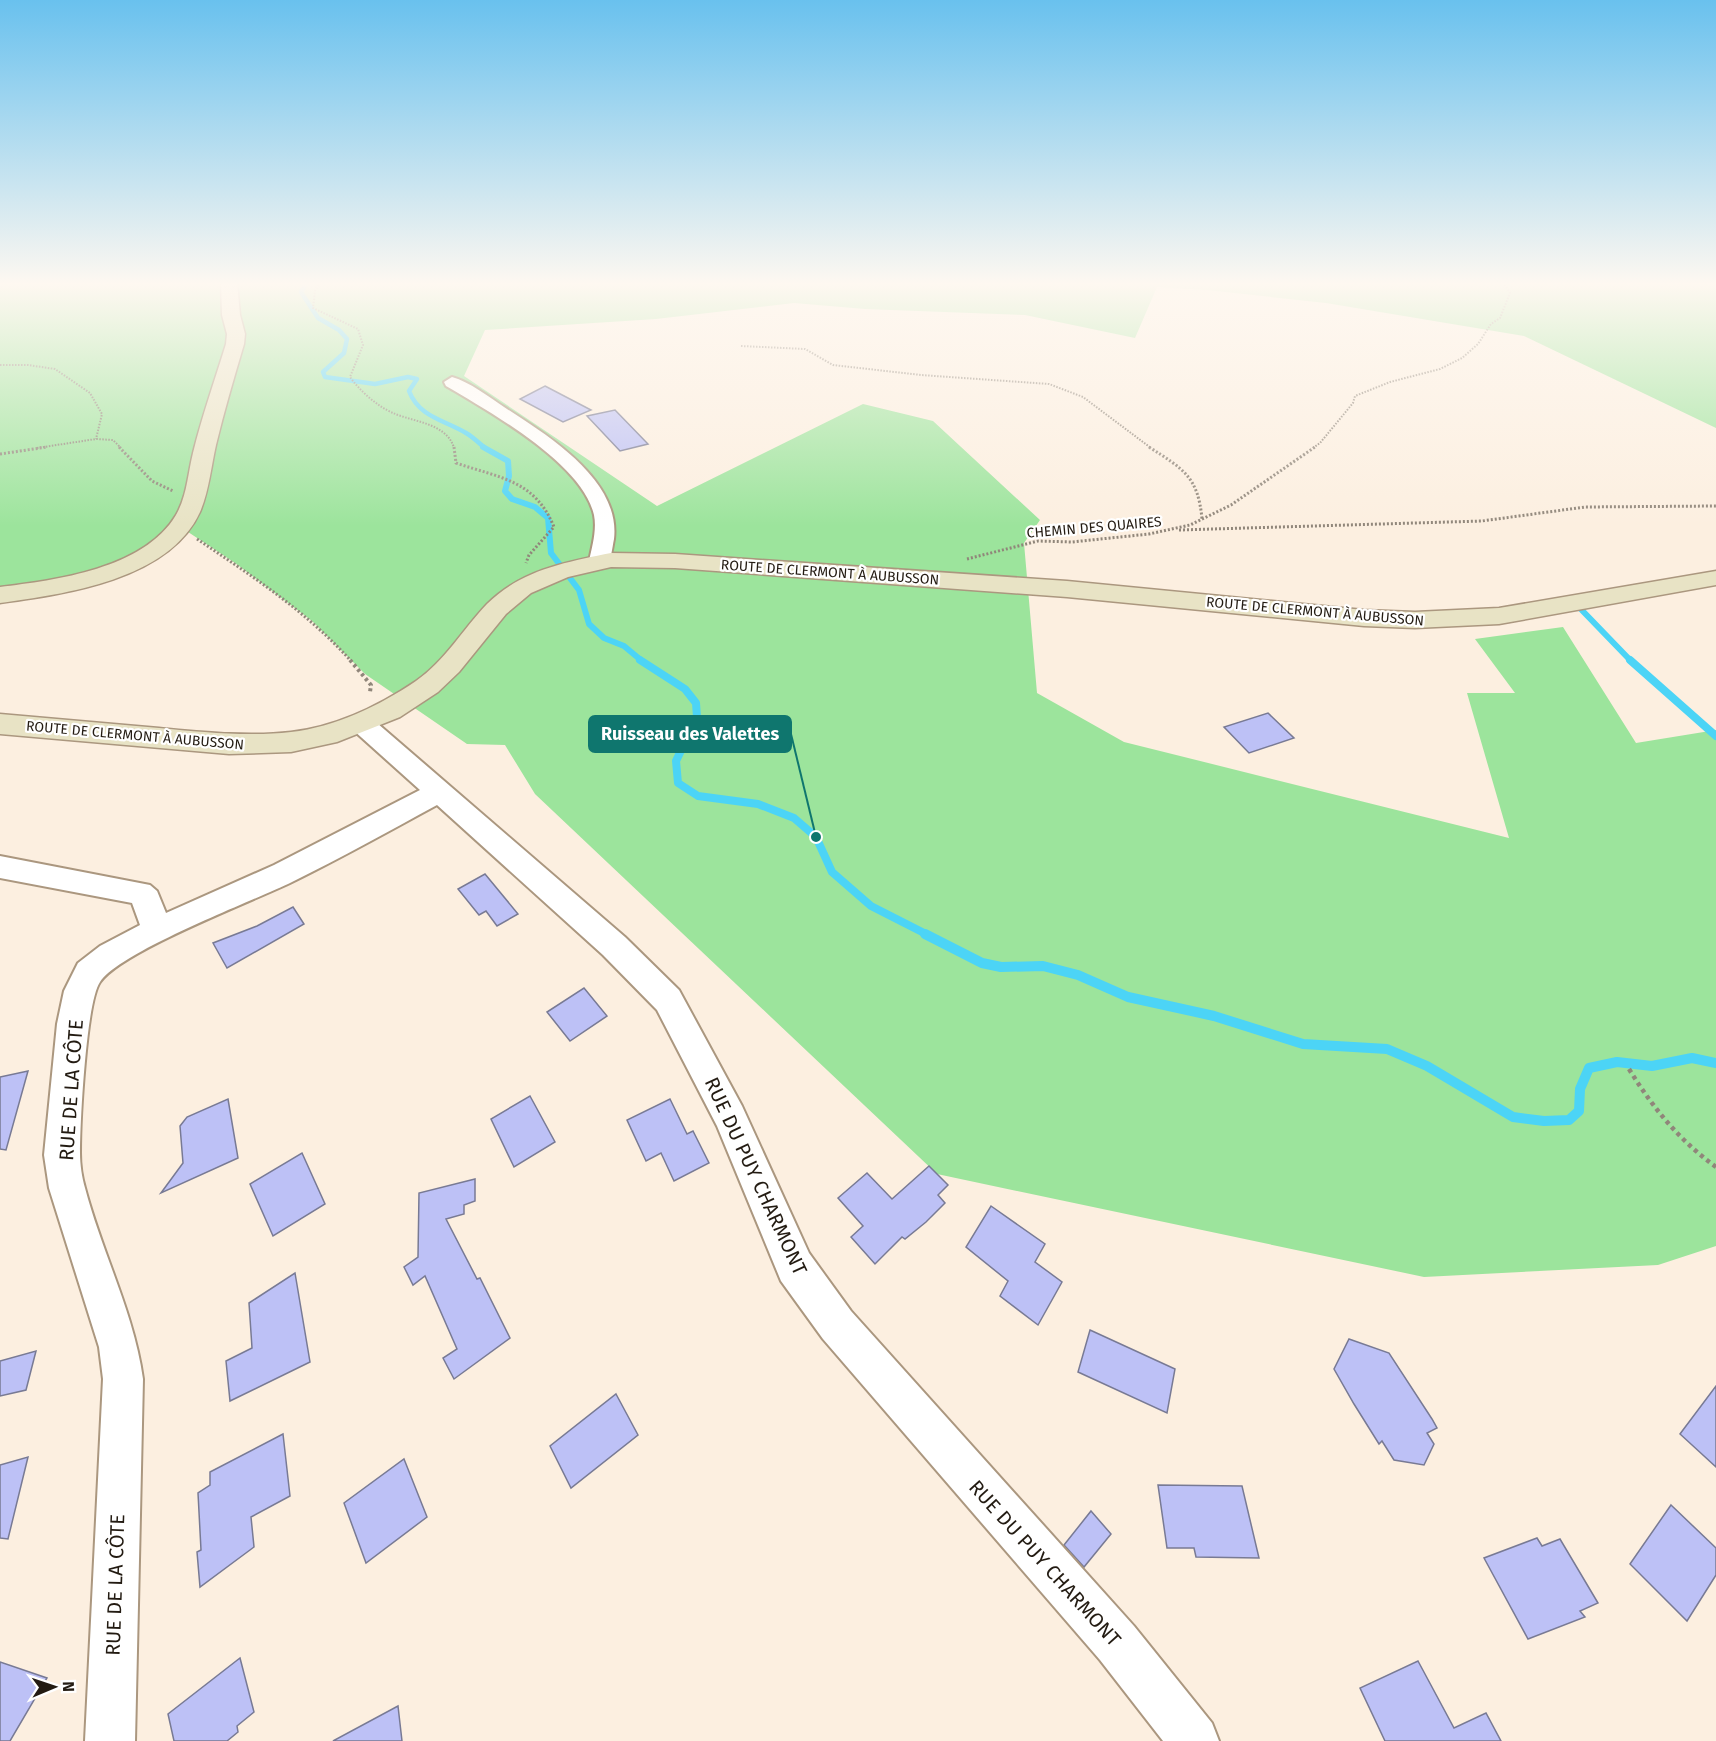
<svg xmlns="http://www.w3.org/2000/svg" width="1716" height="1741" viewBox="0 0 1716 1741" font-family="'Fira Sans',sans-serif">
<rect width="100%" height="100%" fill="#fcefe0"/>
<polygon fill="#9ce49c" points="0,282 1716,282 1716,428 1524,336 1326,303 1207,290 1157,287 1135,338 1025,315 865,309 794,303 656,319 485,330 464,376 657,506 863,404 933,421 1040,520 1024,543 1037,693 1124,742 1509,838 1467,693 1515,693 1475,639 1563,627 1636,743 1716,730 1716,1246 1658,1265 1424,1277 937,1174 535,794 505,745 467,744 365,674 312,621 235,563 179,526 129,564 0,593"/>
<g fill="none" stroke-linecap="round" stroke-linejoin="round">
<path stroke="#4cd4f6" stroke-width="4.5" d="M307,282L301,292L318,318L339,330L347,339L344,353L323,372L325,377L375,384L408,377L417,379L409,391C419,417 444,420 466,433C473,437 479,443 485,448"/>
<g stroke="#4cd4f6" stroke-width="6">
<polyline points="483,447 508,461 509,476 505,491 512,499 535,507 548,518 551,553 579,590 589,624 604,638 624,646 642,661"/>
<polyline points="1575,603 1631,661"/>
</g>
<g stroke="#4cd4f6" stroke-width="8">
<polyline points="640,660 685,689 696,703 697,717 676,761 678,783 698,796 758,804 794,818 816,837 832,872 871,906 928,935"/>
<polyline points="1630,660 1716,736"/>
</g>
<polyline stroke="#4cd4f6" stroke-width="10" points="925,934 982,963 1001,967 1043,966 1078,975 1128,997 1214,1016 1303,1044 1387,1049 1427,1066 1513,1117 1544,1121 1569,1120 1579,1111 1580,1089 1589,1068 1617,1062 1652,1066 1692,1058 1716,1063"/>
</g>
<g fill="#bdc1f6" stroke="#787a94" stroke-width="1.5">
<polygon points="545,386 591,410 563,422 520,399"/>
<polygon points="615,410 648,444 620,451 587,416"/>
<polygon points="1268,713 1294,738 1249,753 1224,727"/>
<polygon points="485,874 518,914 497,926 486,911 479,915 458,889"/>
<polygon points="293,907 304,924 227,968 213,943 257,926"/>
<polygon points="584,988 607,1016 570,1041 547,1012"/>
<polygon points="28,1071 6,1150 0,1149 0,1077"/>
<polygon points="530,1096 555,1142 514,1167 491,1119"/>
<polygon points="228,1099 238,1158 161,1193 183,1163 180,1126 187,1117"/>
<polygon points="670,1099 687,1134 693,1131 709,1163 674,1181 661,1153 646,1161 627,1120"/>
<polygon points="302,1153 325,1204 273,1236 250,1184"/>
<polygon points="929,1166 948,1185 938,1195 945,1203 926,1222 905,1239 902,1237 875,1264 851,1237 863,1226 838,1198 867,1173 892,1199"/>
<polygon points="475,1179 475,1201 464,1205 464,1214 446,1219 477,1279 480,1278 510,1338 454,1379 443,1358 457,1349 425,1276 413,1285 404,1267 418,1257 419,1193"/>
<polygon points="991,1206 1045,1244 1035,1262 1062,1282 1038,1325 1000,1296 1008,1281 966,1247"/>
<polygon points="295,1273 310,1362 230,1401 226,1361 252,1348 249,1303"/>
<polygon points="1090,1330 1175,1369 1167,1413 1078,1372"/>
<polygon points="1349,1339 1389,1353 1432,1419 1437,1428 1427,1433 1434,1444 1424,1465 1394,1460 1382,1441 1379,1444 1354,1404 1334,1369"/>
<polygon points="36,1351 26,1390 0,1396 0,1361"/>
<polygon points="1716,1386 1716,1467 1680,1434"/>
<polygon points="616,1394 638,1435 571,1488 550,1446"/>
<polygon points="283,1434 290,1496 251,1517 254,1547 200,1587 197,1552 201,1550 198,1493 210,1485 210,1472"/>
<polygon points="28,1457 8,1539 0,1538 0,1465"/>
<polygon points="404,1459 427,1517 366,1563 344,1503"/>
<polygon points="1158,1485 1242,1486 1259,1558 1196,1557 1194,1548 1167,1548"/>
<polygon points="1671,1505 1716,1548 1716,1575 1687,1621 1630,1564"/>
<polygon points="1091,1511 1111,1534 1084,1567 1064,1545"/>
<polygon points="1537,1538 1542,1546 1560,1539 1598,1603 1580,1611 1585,1617 1528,1639 1484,1558"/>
<polygon points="240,1658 254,1712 237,1726 238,1732 227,1741 174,1741 168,1714"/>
<polygon points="1418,1661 1454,1728 1486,1713 1501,1741 1385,1741 1360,1688"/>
<polygon points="0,1662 47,1678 10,1741 0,1741"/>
<polygon points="398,1706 402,1741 333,1741"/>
</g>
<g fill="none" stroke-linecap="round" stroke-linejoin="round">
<defs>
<g id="street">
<path d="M452,377C470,382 489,397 504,407C547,435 621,480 614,539C612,548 612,558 606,565L599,567L592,565L589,561C592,547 597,530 594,515C582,463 490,412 446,386L444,382Z"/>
<path d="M361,715L370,717L625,937L679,990L742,1106L809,1253L851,1311L1134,1626L1212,1723L1219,1741H1163L1100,1660L823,1339L781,1281L717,1126L657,1010L603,955L437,805C389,831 341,858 292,882C253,901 121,951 100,982C86,1002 80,1123 80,1153C80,1164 82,1178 85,1188C102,1253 134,1313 143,1379L135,1741H85L103,1379L99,1347L49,1188L44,1155L57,1024L64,991L78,963L100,946L140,925L132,903L0,878V856L150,885L157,891L166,913L274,865L420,790L352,729L349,723L352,717Z"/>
</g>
<g id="secondary">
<path d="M221,282H237L240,315L245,334L244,344C234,378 224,411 216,445C211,467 209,491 200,512C169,580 65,594 0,603V587C56,580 144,569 176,515C187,496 188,473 193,453C202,416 215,380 226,344L227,334L222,315Z"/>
<path d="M611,553L675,554L1067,581L1364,610L1415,612L1499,608L1716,571V585L1499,624L1415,628L1364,626L1067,597L675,568L611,567L568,577L531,593L506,614L459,672L438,692L400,717L337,742L291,752L229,754L0,734V714C53,719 106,723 159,728C202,732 247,737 291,732C335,727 379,706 416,681C445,661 463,629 487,604C521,570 566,562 611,553Z"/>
</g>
</defs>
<use href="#street" stroke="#ab977f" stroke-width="4"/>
<use href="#secondary" stroke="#ab977f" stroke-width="3"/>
<g stroke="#90867a" stroke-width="2" stroke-dasharray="1.5 1.5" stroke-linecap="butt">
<path d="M320,282L315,291L313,308L358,329L363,345L350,377C359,390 378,407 393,413C413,422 447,423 454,448"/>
<polyline points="741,346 805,349 833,365 921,375 1049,384 1083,397 1151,448"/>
<polyline points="0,365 28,365 55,369 90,393 102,414 96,439"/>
<polyline points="37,448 96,439 113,440 121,448"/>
<polyline points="1313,448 1320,443 1353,403 1355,396 1390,382 1440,369 1462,358 1478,344 1491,324 1500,318 1510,293 1503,282"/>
</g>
<g stroke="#90867a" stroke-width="3" stroke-dasharray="2 2" stroke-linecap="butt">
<polyline points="119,447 152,481 173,491"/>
<path d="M454,447L456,463C500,478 535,480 554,527L529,555L526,563"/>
<path d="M1149,447C1183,469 1198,476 1202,519"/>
<polyline points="0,454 47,447"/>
<polyline points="1179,530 1482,521 1585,507 1716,506"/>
<path d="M197,539C252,576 306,611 351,661"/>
<polyline points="967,559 1038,541 1072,542 1149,534 1190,525 1231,505 1315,447"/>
</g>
<polyline stroke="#90867a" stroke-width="4" stroke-dasharray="3 3" stroke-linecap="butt" points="350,660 371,685 370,692"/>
<path stroke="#90867a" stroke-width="4.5" stroke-dasharray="4 4" stroke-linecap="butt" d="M1629,1069C1653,1108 1679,1140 1716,1167"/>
<use href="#street" fill="#fff" fill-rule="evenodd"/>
<use href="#secondary" fill="#e8e3c5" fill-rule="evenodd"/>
</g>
<linearGradient id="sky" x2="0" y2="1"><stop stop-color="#69c1ee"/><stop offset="0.54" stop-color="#fef8f1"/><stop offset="1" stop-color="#fef8f1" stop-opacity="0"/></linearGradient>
<rect width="1716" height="526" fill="url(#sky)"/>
<g text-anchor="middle" stroke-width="4.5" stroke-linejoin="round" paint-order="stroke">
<g font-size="14" fill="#231b12" stroke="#fff">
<text transform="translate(1094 527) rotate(-5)" y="5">CHEMIN DES QUAIRES</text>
<text transform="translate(830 572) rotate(4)" y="5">ROUTE DE CLERMONT À AUBUSSON</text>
<text transform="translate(1315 611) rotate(5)" y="5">ROUTE DE CLERMONT À AUBUSSON</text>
<text transform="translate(135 735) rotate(5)" y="5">ROUTE DE CLERMONT À AUBUSSON</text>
</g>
<g font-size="20" fill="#231b12" stroke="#fff">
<text transform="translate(71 1090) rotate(-86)" y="7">RUE DE LA CÔTE</text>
<text transform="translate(756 1176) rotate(65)" y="7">RUE DU PUY CHARMONT</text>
<text transform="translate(1045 1563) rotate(48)" y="7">RUE DU PUY CHARMONT</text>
<text transform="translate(115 1585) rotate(-88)" y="7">RUE DE LA CÔTE</text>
</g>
</g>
<path fill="none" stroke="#0f766e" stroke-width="2" d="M816 837L791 734"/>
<circle fill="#0f766e" stroke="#fff" stroke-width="2" cx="816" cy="837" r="6"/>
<rect fill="#0f766e" stroke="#0f766e" stroke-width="2" x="589" y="716" width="202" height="36" rx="6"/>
<g font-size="18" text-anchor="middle" font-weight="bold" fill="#fff">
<text x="690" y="740">Ruisseau des Valettes</text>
</g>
<g transform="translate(54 1687) rotate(88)" stroke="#ffffff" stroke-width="4.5" paint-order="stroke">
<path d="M0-4.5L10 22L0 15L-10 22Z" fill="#231b12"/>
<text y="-9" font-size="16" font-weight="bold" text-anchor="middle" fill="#231b12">N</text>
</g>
</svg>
